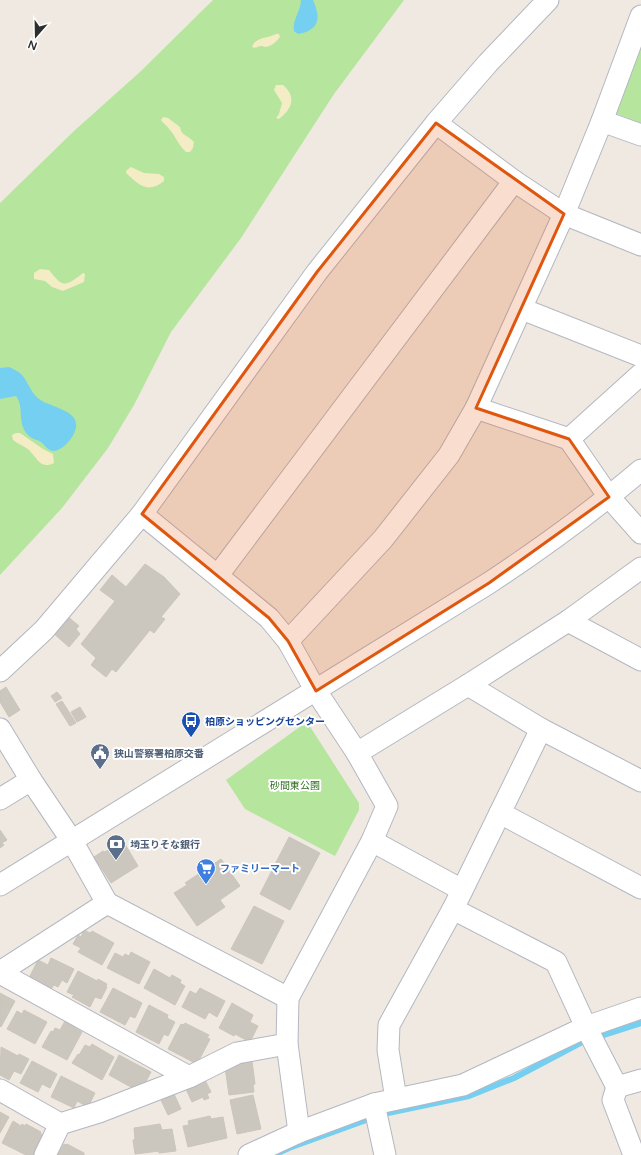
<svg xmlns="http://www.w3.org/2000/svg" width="641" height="1155" viewBox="0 0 641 1155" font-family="'Varela Round','Noto Sans JP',sans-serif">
<rect width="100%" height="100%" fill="#efe9e1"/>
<g fill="#b6e59e">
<polygon points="213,0 404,0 334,94 241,238 171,332 134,405 108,448 62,508 0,575 0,203 74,131 141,71"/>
<polygon points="641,36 641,123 612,112"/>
<polygon points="309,725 359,803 359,810 335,856 245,809 226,780 301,726"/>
</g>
<g fill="#f3ecc5">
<path d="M276,34H279L280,37C277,41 271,47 265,47C264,47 263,46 262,46C257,46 257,49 252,47C256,36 268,39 276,34Z"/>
<path d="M276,85H283C297,97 292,109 279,119L276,118L279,114L282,103L274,90Z"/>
<path d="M163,117L168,118L180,127C181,136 188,135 194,142L193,148L190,152H186C179,146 176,137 170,130C167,126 164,124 161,120Z"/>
<path d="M131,167L144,173L159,174L164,177V181C148,194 139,185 126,173L127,170Z"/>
<path d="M40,269L49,270C63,288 65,287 83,273L85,274L84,282L63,291L52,287L45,281L34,279V273Z"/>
<path d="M16,433H20L43,449L53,454L54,463C41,470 37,458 29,450C24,446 18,444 13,440L12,435Z"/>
</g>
<g fill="#75cff0">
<path d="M301,0H313C321,18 320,30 298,34L294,31C292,20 301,11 301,0Z"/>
<path d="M9,367C13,369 18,371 22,375C29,383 31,395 42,401C51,406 75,411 76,423C78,433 64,451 53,451C47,450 45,445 41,442C36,439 33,440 28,435C16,422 25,408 16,396L0,399V368Z"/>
</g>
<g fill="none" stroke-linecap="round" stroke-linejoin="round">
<g stroke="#75cff0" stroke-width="6">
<polyline points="604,1035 641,1023"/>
<polyline points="388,1113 469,1096 514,1078 586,1040"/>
<polyline points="274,1155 289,1148 369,1119"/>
</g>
</g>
<g fill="#cbc7bf" stroke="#cbc5ba">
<polygon points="145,564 164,577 180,594 161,617 165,619 154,633 150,630 116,672 112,669 106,677 91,665 96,658 81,644 115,601 100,590 112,575 126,587"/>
<polygon points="67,616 79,626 76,629 80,634 69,647 52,632"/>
<polygon points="6,687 20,710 9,717 0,702 0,691"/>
<polygon points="57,692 62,698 55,702 51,696"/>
<polygon points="62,701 76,723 70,726 56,704"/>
<polygon points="80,707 86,717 77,722 71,712"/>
<polygon points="0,830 7,840 2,843 4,845 0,848"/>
<polygon points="289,837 320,853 290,910 260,894"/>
<polygon points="123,841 138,866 111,883 94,857 103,851 105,852"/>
<polygon points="221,859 240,886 220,900 225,907 197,926 174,893 187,885 185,883"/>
<polygon points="254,906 284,921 262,964 231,949"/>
<polygon points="84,930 90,933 92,931 114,943 102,965 78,952 81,948 73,944 78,935 81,937"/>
<polygon points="131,952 150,962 139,984 107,968 115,953 123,957 125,954 129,956"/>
<polygon points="51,958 74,969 67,983 62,980 58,987 54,985 51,989 29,978 38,960 48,965"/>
<polygon points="154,969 170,978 172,975 181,980 180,983 185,986 175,1005 144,988"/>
<polygon points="78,971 97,981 98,979 107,984 106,986 107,987 101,999 95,997 90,1007 72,997 74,995 67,992"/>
<polygon points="113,988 142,1003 135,1018 130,1016 125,1025 100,1012"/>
<polygon points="200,988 225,1001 217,1017 209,1012 205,1019 182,1007 190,991 196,994"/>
<polygon points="0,993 15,1001 1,1027 0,1026"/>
<polygon points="232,1003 253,1015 250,1022 258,1026 250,1042 235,1034 234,1036 219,1028"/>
<polygon points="149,1005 168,1015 167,1018 175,1022 168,1036 164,1034 159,1044 136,1032"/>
<polygon points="24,1010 47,1022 35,1044 7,1029 17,1011 22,1014"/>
<polygon points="65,1021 76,1026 75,1028 82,1032 67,1060 42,1047 51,1031 53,1032 55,1028 60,1030"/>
<polygon points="185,1023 209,1035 207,1038 210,1039 197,1064 168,1049 181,1024 184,1025"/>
<polygon points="92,1044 114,1057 102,1080 72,1063 78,1054 79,1055 85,1045 90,1047"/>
<polygon points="1,1047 18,1056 19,1054 29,1059 21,1074 14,1071 9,1080 0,1075"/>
<polygon points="119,1055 151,1072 143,1087 138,1091 109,1075"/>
<polygon points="32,1061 57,1074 50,1088 42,1084 38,1092 20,1083"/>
<polygon points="252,1061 255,1084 253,1085 254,1092 229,1095 225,1067 232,1063"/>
<polygon points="61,1076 95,1093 88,1107 77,1101 74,1108 51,1097"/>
<polygon points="204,1078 211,1092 207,1094 209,1098 204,1100 203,1097 192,1102 185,1087"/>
<polygon points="173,1092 181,1109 168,1115 160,1098"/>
<polygon points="253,1095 261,1129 237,1134 230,1100"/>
<polygon points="0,1112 9,1117 0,1133"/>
<polygon points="210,1116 211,1119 223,1117 227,1138 188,1147 183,1126 189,1125 188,1121"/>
<polygon points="13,1121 21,1126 22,1124 25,1126 26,1124 41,1132 40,1134 44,1135 34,1155 26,1155 2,1143"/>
<polygon points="160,1124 162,1130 172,1129 176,1151 159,1153 159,1151 135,1154 133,1140 135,1139 134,1128"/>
<polygon points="64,1144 66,1145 67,1144 84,1153 84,1155 58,1155"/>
</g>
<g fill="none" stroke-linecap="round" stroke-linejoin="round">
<defs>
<g id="minor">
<polyline points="602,121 641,135"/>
<polyline points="436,123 514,181 564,214 641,245"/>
<polyline points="522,309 641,356"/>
<polyline points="476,408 569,439 609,497 641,533"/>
<polyline points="569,439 641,374"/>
<polyline points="142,514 269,618 288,641 316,691 357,753 387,806 372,841 288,998 287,1044 299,1132"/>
<polyline points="218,575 514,181"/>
<polyline points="568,621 641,660"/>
<polyline points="288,641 383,539 449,455 476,408 564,214 602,121 641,16"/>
<polyline points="0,671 44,630 142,514 317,272 436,123 488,63 548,0"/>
<polyline points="468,685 541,729 641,781"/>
<polyline points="0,729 31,780 72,841 107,903"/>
<polyline points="357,753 468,685 568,621 641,568"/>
<polyline points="0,799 31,780"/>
<polyline points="500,813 641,888"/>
<polyline points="372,841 462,890"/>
<path d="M0,885L489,583C542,548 593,511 641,470"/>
<polyline points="453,909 556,962 586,1027 617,1087 641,1080"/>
<polyline points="0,972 107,903 288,998"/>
<polyline points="0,973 189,1077"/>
<polyline points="617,1087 613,1100 634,1155"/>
<polyline points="0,1090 60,1124 99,1112 189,1077 237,1053 287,1044"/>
<polyline points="396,1099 388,1050 389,1025 453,909 541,729"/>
<polyline points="374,1104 385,1155"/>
<polyline points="45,1155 60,1124"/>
<polyline points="249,1155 299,1132 374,1104 463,1085 586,1027 641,1008"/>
</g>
</defs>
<use href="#minor" stroke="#b4b7c1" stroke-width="23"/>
<use href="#minor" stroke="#fff" stroke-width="21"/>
</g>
<path fill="#df570e" fill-opacity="0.2" stroke="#df570e" stroke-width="3" stroke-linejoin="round" d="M436,123L564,214L476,408L569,439L609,497L489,583L316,691L288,641L269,618L142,514L317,272Z"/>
<defs>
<symbol id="bus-pin" viewBox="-11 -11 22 30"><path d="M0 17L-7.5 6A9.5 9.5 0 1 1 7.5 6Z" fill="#1a4fb4" stroke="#fff"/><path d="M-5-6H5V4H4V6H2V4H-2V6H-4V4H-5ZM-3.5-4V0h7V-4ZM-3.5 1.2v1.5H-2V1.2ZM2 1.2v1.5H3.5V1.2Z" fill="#fff"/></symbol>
<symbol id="civic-pin" viewBox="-11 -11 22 30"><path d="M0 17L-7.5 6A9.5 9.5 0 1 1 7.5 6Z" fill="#5c6f8a" stroke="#fff"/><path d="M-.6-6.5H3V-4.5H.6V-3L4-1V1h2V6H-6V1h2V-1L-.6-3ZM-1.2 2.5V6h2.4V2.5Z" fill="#fff"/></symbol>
<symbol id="bank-pin" viewBox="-11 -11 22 30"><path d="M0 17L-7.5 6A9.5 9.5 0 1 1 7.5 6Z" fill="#5c6f8a" stroke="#fff"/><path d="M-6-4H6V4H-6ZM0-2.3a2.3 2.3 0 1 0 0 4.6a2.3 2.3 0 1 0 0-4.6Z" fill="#fff"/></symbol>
<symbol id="supermarket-pin" viewBox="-11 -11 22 30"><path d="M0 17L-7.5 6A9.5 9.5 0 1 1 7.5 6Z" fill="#3f7fe0" stroke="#fff"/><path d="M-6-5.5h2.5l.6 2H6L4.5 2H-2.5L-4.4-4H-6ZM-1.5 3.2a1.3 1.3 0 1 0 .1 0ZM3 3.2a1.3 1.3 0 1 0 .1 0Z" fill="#fff"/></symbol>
</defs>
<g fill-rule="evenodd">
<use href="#bus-pin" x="180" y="710" width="22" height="30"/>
<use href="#civic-pin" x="89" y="742" width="22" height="30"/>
<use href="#bank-pin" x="105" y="833" width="22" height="30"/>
<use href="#supermarket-pin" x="195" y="857" width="22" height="30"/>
</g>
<g text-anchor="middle" stroke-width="4" stroke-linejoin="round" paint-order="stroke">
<g font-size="10" font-weight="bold" fill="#164399" stroke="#fff" text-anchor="start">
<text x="205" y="725">柏原ショッピングセンター</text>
</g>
<g font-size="10" font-weight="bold" fill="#4e5e75" stroke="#fff" text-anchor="start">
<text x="114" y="757">狭山警察署柏原交番</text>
<text x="130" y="848">埼玉りそな銀行</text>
</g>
<g font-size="10" fill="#2c6e1b" stroke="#fff">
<text x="295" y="789">砂間東公園</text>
</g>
<g font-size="10" font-weight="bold" fill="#366cbe" stroke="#fff" text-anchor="start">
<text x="220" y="872">ファミリーマート</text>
</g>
</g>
<g transform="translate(36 36) rotate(200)" stroke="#ffffff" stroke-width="3" paint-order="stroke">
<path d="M0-3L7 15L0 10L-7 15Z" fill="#2e2e2e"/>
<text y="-6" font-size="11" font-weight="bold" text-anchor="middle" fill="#2e2e2e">N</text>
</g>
</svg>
